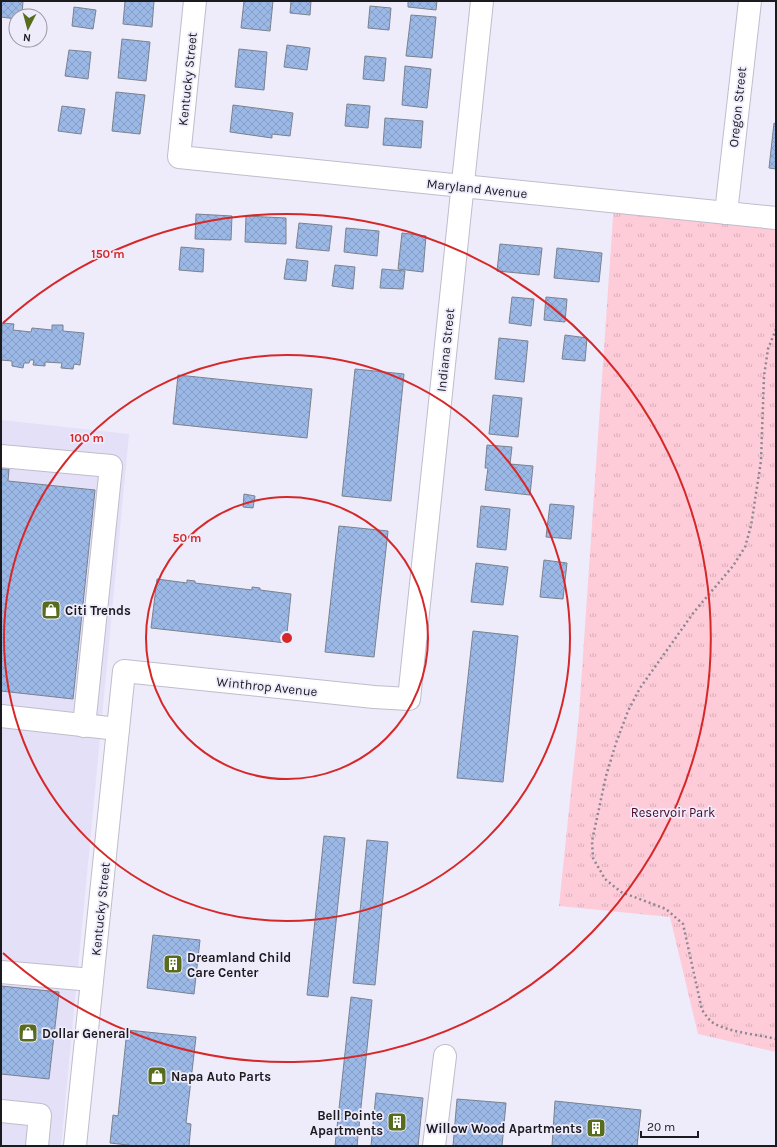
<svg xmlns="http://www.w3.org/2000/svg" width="777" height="1147" viewBox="0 0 777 1147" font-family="Karla,sans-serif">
<defs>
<pattern id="grass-tufts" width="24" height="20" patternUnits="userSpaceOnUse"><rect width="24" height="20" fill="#fecbd8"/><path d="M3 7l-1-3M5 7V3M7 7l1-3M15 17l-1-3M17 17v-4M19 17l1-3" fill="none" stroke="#d9aeb9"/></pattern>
<pattern id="building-cross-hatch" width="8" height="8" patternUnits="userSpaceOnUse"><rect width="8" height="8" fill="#9bb8e6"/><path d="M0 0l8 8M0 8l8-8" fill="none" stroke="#859ec5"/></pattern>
</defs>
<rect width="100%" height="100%" fill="#eeebfb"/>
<polygon fill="#e4e0f7" points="1,420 129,434 61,1146 1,1146"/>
<polygon fill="url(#grass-tufts)" points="614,203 776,218 776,1052 698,1034 670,917 559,906 579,714"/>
<g fill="url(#building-cross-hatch)" stroke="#7a828e">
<polygon points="1,1 23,1 22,16 16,16 16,19 1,17"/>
<polygon points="125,1 154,1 152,27 123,24"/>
<polygon points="244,1 273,1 270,31 241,28"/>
<polygon points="291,1 311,1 310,15 290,13"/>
<polygon points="408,1 437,1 436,10 408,7"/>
<polygon points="370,6 391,8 389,30 368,28"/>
<polygon points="74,7 96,10 93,29 72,26"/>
<polygon points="411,15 436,17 432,58 406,56"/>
<polygon points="122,39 150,42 146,81 118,78"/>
<polygon points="287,45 310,48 307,70 284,67"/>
<polygon points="239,49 267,52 264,90 235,87"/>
<polygon points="69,50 91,52 88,79 65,76"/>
<polygon points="365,56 386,58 384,81 363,79"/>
<polygon points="405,66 431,69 427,108 402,105"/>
<polygon points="116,92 145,95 140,134 112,131"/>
<polygon points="347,104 370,106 368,128 345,126"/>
<polygon points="233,105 293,113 290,136 272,134 272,138 230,132"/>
<polygon points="62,106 85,109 81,134 58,131"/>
<polygon points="385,118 423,121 421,148 383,145"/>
<polygon points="774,123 776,124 776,169 769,168"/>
<polygon points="196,214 232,216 231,240 195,239"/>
<polygon points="246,216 286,218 286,244 245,242"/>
<polygon points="299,223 332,226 329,251 296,248"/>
<polygon points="346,228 379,231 377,256 344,252"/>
<polygon points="402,233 426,236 423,272 398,269"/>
<polygon points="500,244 542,248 539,275 497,271"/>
<polygon points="181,247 204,249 203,272 179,270"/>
<polygon points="557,248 602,253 599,282 554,278"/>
<polygon points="287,259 308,261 306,281 284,279"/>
<polygon points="335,265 355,267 353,289 332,286"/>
<polygon points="382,269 405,271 403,289 380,288"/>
<polygon points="512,297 534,299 531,326 509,323"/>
<polygon points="546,297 567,299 565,322 544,320"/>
<polygon points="2,323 14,324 13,330 31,332 32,328 52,330 52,325 63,325 63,331 84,333 80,365 74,364 73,369 61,368 62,363 45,362 45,366 33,365 34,360 30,360 29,363 24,363 23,368 12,366 12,361 1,360"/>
<polygon points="565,335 587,338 585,361 562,359"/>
<polygon points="499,338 528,341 524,382 495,379"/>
<polygon points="355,369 404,374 391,501 342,496"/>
<polygon points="178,375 312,389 307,438 173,424"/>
<polygon points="493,395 522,398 518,437 489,434"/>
<polygon points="487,445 512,447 510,464 533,466 530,495 485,490 488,468 485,468"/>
<polygon points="1,469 9,469 8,481 95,490 73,699 1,691"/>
<polygon points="244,494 255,496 253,508 243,507"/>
<polygon points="550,504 574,506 571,539 546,537"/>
<polygon points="481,506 510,509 506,550 477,547"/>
<polygon points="339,526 388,531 374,657 325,652"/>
<polygon points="544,560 567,563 563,599 540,597"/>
<polygon points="476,563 508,567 503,605 471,602"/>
<polygon points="157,579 187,583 187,580 195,581 195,583 252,590 252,587 260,588 260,590 291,594 286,643 151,628"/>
<polygon points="473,631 518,636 503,782 457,778"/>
<polygon points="324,836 345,838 328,997 307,995"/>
<polygon points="367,840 388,842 375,985 353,983"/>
<polygon points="153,935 200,940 194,994 147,988"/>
<polygon points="1,986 59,992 49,1079 1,1074"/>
<polygon points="351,997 372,1000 357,1146 335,1146"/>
<polygon points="127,1030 196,1037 186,1123 191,1124 189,1146 136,1146 110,1143 113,1115 118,1116"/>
<polygon points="376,1093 423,1098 418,1146 371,1146"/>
<polygon points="457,1099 506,1103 502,1146 453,1146"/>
<polygon points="555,1101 641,1110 637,1146 552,1146"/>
</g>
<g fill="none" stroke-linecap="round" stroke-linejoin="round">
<defs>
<g id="minor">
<polyline points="195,1 179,157 776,218"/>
<polyline points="726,213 750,1"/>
<polyline points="1,456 111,466 84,726"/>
<polyline points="1,716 118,729"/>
<polyline points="1,972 92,980"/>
<polyline points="1,1111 40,1115 37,1146"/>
<polyline points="75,1146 124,671 374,697 409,699 482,1"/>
<polyline points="434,1146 445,1056"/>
</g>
</defs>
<use href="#minor" stroke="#bfbdcc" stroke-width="24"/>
<path stroke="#8a8893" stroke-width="2.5" stroke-dasharray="2 3" stroke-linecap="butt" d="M776,329L768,349L764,376L761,461L751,526L745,547L733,566L694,612L640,688L628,711L616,743L606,776L592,841L593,858L605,879L621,892L666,909L683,924L702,1010C706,1015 709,1021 715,1024C733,1033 756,1034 776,1039"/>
<use href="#minor" stroke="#fff" stroke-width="22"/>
</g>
<g fill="none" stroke="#d62828" stroke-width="2">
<circle cx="287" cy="638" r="141"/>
<circle cx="287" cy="638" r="283"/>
<path d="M3 323A424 424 0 1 1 3 953"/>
</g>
<defs>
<symbol id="shop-square" viewBox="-11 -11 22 22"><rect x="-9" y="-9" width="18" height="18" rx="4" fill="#576d1d" stroke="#eeebfb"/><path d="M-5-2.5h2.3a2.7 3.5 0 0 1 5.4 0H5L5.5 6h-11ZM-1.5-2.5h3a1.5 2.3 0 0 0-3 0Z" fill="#fff"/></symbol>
<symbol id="building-square" viewBox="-11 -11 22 22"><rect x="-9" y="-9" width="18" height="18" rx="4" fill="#576d1d" stroke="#eeebfb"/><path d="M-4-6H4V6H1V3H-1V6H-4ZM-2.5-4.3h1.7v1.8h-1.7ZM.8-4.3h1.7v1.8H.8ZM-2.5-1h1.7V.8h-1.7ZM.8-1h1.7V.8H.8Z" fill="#fff"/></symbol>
</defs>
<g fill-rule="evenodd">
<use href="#shop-square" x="40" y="599" width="22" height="22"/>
<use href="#building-square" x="162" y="953" width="22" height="22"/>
<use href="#shop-square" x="17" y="1022" width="22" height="22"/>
<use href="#shop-square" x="146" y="1065" width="22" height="22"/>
<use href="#building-square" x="386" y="1111" width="22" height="22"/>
<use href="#building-square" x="585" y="1117" width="22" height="22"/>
</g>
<g text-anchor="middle" stroke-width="3.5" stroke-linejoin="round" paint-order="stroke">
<g font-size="13" fill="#1b1a1f" stroke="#eeebfb">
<text transform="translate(187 79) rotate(-84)" y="5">Kentucky Street</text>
<text transform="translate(737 107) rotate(-84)" y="5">Oregon Street</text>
<text transform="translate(477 188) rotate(6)" y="5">Maryland Avenue</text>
<text transform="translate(445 350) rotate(-84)" y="5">Indiana Street</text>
<text transform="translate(267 686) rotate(6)" y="5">Winthrop Avenue</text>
<text transform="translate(100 909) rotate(-84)" y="5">Kentucky Street</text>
</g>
<g font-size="13" font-weight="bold" fill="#1b1a1f" stroke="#eeebfb" text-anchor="start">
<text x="65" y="615">Citi Trends</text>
<text x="187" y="962">Dreamland Child<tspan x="187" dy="15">Care Center</tspan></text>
<text x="42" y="1038">Dollar General</text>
<text x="171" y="1081">Napa Auto Parts</text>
<text x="383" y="1120" text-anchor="end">Bell Pointe<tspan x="383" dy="15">Apartments</tspan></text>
<text x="582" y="1133" text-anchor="end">Willow Wood Apartments</text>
</g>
<g font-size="13" fill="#4f0725" stroke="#eeebfb">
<text x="673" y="817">Reservoir Park</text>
</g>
</g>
<circle cx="287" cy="638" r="6" fill="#d62828" stroke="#eeebfb" stroke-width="2"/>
<g font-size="12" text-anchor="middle" font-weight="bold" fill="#d62828" stroke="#eeebfb" stroke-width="3.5" stroke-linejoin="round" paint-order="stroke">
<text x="108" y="258">150 m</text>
<text x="87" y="442">100 m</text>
<text x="187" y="542">50 m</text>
</g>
<rect width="777" height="1147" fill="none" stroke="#1b1a1f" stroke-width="4"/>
<g transform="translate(28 28) rotate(186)"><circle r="19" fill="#eeebfb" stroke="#9a97a3"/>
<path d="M0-3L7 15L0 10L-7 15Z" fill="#576d1d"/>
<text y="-6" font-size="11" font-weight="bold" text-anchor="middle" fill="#1b1a1f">N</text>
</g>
<path d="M641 1131v6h57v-6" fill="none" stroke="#1b1a1f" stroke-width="2"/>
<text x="647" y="1131" font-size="12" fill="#1b1a1f" stroke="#eeebfb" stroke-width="3" paint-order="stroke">20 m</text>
</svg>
